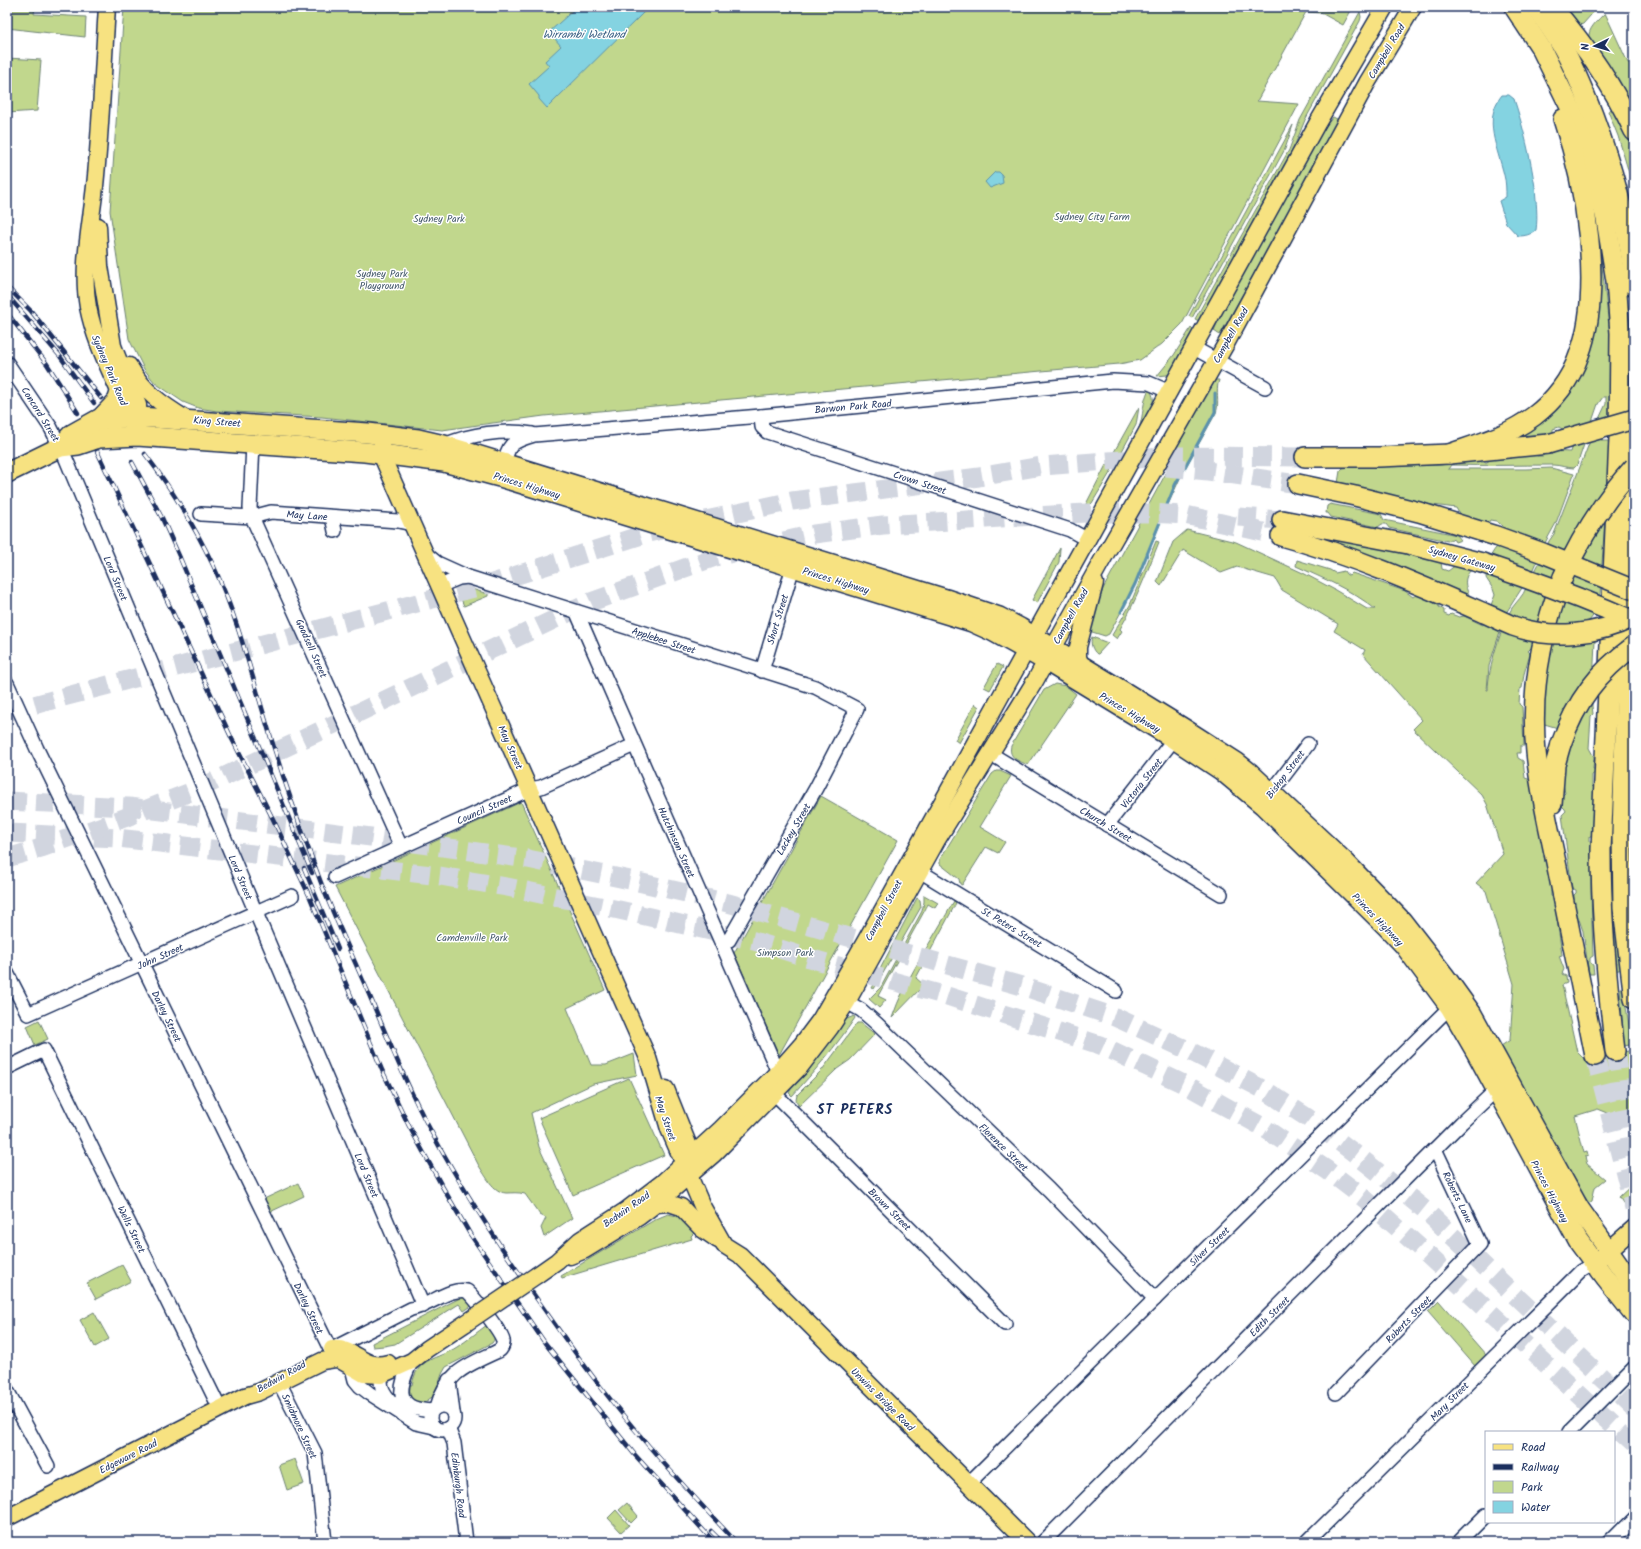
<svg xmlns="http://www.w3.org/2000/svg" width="1641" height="1549" viewBox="0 0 1641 1549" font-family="Kalam,sans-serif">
<rect width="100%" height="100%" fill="#fff"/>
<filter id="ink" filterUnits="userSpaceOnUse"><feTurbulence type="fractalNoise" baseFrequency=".025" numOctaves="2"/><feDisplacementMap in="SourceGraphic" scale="8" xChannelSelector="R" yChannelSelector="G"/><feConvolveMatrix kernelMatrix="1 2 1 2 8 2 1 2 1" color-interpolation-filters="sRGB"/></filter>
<g filter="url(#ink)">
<g fill="#c1d78d" stroke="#6e8376" fill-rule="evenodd">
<polygon points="7,7 35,7 34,14 86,17 85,37 7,28"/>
<polygon points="124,7 1353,7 1343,25 1321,13 1306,12 1257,101 1299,104 1182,324 1162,344 1140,360 1119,364 544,416 442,430 322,417 217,411 198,408 183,402 155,383 144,369 129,339 110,211"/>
<polygon points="1566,7 1598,7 1583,24 1580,25"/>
<polygon points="1360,12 1361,17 1360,21 1305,120 1292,152 1284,168 1199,321 1195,319 1289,150 1300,120"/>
<path d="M1605,13L1628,63L1634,62V112L1589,39C1587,29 1598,20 1605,13Z"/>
<polygon points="7,58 41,60 37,111 7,113"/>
<polygon points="1617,106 1634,144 1634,190 1618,136 1608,111"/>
<polygon points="1333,117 1339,120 1220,335 1214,331 1218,320 1318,136"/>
<polygon points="1293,125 1285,149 1192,318 1189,316"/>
<path d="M1595,233H1598L1611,343L1609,421L1602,422V441H1610L1600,594L1593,616L1589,621L1590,636L1595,641L1592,706L1593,714L1591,716L1589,748L1594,757L1593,769H1595V773L1592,775V786L1594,788L1593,826L1591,827L1593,831L1592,835L1589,837V841L1592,843L1591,893L1593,956L1590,958V963L1593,965L1594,974H1589L1583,931L1574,905V895L1576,893V890L1572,888L1562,815L1566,811L1565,809L1562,806L1560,798L1565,793L1562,779L1569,746L1558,728L1541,723L1556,572L1546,590L1548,600L1532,647L1528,651L1530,653L1524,674L1522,688L1520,689L1519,704L1522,707L1524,746H1520V753H1517L1518,758L1523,761L1525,778L1531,780L1546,854L1544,856L1545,862L1548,863L1553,888L1551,891V896L1554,897L1562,955L1559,956L1564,969L1562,974L1566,976L1567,983L1562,985L1577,1052L1584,1059L1634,1050V1106L1618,1117L1598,1109L1575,1116L1584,1153L1587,1152L1588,1156L1585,1157L1587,1164L1605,1179L1595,1187L1592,1201L1589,1203L1573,1181L1501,1046L1510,1040L1514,984L1486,891L1476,883L1503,854L1487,804L1482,795L1413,729L1422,720L1363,654L1365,650L1334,631L1338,624L1282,590L1275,578L1237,567L1221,573L1183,550L1161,586L1157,582L1173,542L1187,530L1236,542L1303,573L1335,590L1367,609H1375C1352,590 1322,578 1296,566L1297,560L1330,570L1335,573L1344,571L1346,574L1349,576L1352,573L1405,591L1413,597L1417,594L1438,605L1439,607L1444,610V614L1449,616L1451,614L1459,617L1464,616L1483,625L1495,595L1493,589L1486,578C1487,564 1490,552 1501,543L1503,526L1496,521L1490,520L1488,523L1460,515L1456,508L1410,502L1338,483L1340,471L1343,468L1350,467L1441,465L1479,459L1481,462H1487L1490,460L1533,453L1537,456H1543L1547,451L1570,452C1574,442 1569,432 1559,427L1553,429V436L1519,442L1518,437L1569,387ZM1603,397H1606V404L1597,423L1554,534L1549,541C1542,557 1535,573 1526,588C1523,596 1517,601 1512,608C1501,628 1488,668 1488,690H1487L1489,666L1506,613L1534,569L1546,541L1556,523L1574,474L1551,468L1526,469H1448L1451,465C1485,466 1519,465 1553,465C1560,465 1566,468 1574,468L1577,465L1598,404Z"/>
<polygon points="1191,328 1194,330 1172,372 1167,375 1157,376 1174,355"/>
<path d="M1216,380H1219C1215,391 1220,402 1216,413L1182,474L1167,507L1135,586L1109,634L1105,636L1089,631L1103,589L1165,475L1176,445L1212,383Z"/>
<path d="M1149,389C1160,402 1147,417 1140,429L1139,428C1144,414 1142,403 1149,389Z"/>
<polygon points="1139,407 1136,425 1115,464 1109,461"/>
<polygon points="1106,465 1113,468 1092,503 1088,507 1085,506"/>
<polygon points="1330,504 1381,514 1384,520 1457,535 1461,540 1455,542 1454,540 1451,539 1448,541 1389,528 1386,524 1382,524 1378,527 1331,517 1328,513 1326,513 1327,506"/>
<path d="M1334,538L1441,562L1442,569L1448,571L1456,565L1471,570C1463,578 1465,586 1469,595L1333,543Z"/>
<path d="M1156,541L1159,542C1147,572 1136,601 1120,629L1122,631L1117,639L1112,635L1130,605Z"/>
<polygon points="1060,548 1059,562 1037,603 1032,600"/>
<polygon points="459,585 488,594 488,596 464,606 456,587"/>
<path d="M1092,637L1108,643L1098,654H1097C1092,650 1090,643 1092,637Z"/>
<polygon points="997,664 1003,667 990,690 984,687"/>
<path d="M1055,684L1066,686L1076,694L1028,765C1019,761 1008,758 1011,746L1044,690Z"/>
<polygon points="975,704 979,707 959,743 955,740"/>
<polygon points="996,771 1000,771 1011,776 980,827 1005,842 998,853 986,847 962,885 960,884 959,879 940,864 940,859 992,774"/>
<polygon points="821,796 898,840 779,1055 734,953"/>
<path d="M521,802L605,990L567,1008L591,1065H606L634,1054L637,1075L593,1084L531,1113L539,1147L572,1218L544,1237L541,1228L546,1218L540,1215L525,1194C518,1192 512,1193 506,1193C493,1192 486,1176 479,1166L335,887Z"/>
<polygon points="924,895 938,903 935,908 928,904 926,908 878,996 886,1000 879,1008 869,999 881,987 922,911 924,902"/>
<polygon points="917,898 920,900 921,907 874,989 872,988 876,981 878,973"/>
<polygon points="1613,899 1615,899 1622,969 1615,971 1615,966 1617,963 1615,958"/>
<path d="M954,901L956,903L916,978L924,985L892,1018C905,979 934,937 954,901Z"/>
<polygon points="1620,988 1622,988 1623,990 1632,1042 1630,1045 1624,1046"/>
<path d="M854,1016L855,1018C836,1046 815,1071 792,1096L789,1093L794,1083L842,1021Z"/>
<polygon points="39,1020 48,1039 35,1045 27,1026"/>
<polygon points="857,1023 861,1023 875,1034 850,1060 837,1069 799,1106 796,1100 797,1095 822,1070"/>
<polygon points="629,1078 664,1155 573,1195 539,1118"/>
<polygon points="298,1183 304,1196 270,1212 264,1199"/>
<polygon points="1634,1183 1634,1203 1627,1209 1619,1197"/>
<polygon points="668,1214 677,1216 695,1232 691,1236 692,1239 562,1278 561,1276 656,1219"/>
<polygon points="122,1265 131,1281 96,1299 87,1283"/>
<polygon points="460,1298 466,1298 473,1305 464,1311 459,1304 395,1344 384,1346 373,1347 372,1343"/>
<polygon points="1439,1301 1486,1355 1475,1366 1428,1312"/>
<polygon points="94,1312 109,1339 95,1347 80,1320"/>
<path d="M487,1325C492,1331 498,1336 492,1343L446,1367L442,1374L435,1395L422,1404L412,1402L408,1394L407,1384L412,1385C417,1357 437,1360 457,1347C468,1340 477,1332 487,1325Z"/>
<polygon points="295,1459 304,1484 287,1490 279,1465"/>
<polygon points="627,1503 638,1516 631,1523 619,1510"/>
<polygon points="616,1510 629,1525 621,1532 608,1518"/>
</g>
<g fill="#84d3e1" stroke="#5a91ad">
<polygon points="577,7 646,7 646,10 547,108 539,99 539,96 529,84 549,66 545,61 561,46 549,32"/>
<path d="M1502,95H1509L1514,99C1524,129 1530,156 1535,187C1536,202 1538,216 1536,230C1530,235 1525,236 1518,236L1506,223L1499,201L1506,197C1506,190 1506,182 1504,175C1498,149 1482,119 1502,95Z"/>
<polygon points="995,172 999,172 1002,175 1003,183 990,188 985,182"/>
</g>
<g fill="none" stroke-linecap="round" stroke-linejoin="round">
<polyline stroke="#5a91ad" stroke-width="3" points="1121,612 1135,584 1175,485 1215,412 1215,393"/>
<g stroke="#d1d5df" stroke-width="19" stroke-dasharray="19 10" stroke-linecap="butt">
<polyline points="1166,467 1208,471 1298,484"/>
<polyline points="1238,517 1282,520"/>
<polyline points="7,712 489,584 648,533 792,501 979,477 1042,466 1108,461 1175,456 1305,457"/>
<polyline points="7,801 129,807 371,837 528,859 630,880 728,903 1022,986 1115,1017 1190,1051 1266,1091 1308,1118 1358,1156 1425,1210 1634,1408"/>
<polyline points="7,833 118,838 440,876 507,887 619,910 754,941 809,958 947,996 1100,1045 1188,1086 1261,1126 1327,1170 1365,1199 1418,1246 1634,1445"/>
<polyline points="7,858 41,848 127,817 198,789 591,602 715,557 814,534 883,525 1086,513 1149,513 1185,515 1281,536"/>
<polyline points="1615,1051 1623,1104 1634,1160"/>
<polyline points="1595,1056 1634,1208"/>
</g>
<defs>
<g id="minor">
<polyline points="1194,348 1265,387"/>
<polyline points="7,363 51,428 66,459 256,913 423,1306"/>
<polyline points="761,416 762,427 767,432 1070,530 1088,540"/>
<polyline points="253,444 250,508 252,517 401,847"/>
<path d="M444,445C471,434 504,429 532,434"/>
<path d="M502,471C509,445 507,443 534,435L761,416L1113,381L1149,383L1170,392"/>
<polyline points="201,514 252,517 271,512 398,521 412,524"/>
<polyline points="332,517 335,531"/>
<polyline points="426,554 437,563 468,577 815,687 857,709 816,788 729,940 723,945"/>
<polyline points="440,586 459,578 468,577"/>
<polyline points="577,613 778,1072"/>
<polyline points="762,671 793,567"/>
<polyline points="7,683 37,749 330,1349"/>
<polyline points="991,754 1221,894"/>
<polyline points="1267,798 1308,744"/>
<polyline points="1107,825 1174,739"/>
<polyline points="913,867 1116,991"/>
<polyline points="335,877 530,789 541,787 634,745"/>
<polyline points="7,973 28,1014 292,896"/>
<polyline points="847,1002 861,1010 876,1023 1049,1190 1155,1299"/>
<polyline points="7,1068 44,1050 220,1409"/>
<polyline points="775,1094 1005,1324"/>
<path d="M334,1348L411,1309C430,1306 449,1287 467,1291C474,1297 502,1333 503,1341C504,1345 502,1347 500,1350C469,1365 447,1370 437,1407"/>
<path d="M412,1361C406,1372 394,1397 410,1406C416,1410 425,1410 431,1411"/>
<path d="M384,1366C378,1385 381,1391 394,1405"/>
<polyline points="352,1368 355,1380 360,1386 369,1393 416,1423 434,1427"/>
<polyline points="449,1380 453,1413"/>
<polyline points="279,1382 315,1453 325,1542"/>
<polyline points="7,1390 48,1466"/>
<polyline points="1336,1393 1480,1244 1435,1149"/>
<circle cx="442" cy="1418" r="12"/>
<polyline points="448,1428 454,1443 466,1542"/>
<polyline points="1570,1432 1634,1368"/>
<polyline points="968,1484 1450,1007"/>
<polyline points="1043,1542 1461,1123 1496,1090"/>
<polyline points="1307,1542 1552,1300 1581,1271 1594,1263"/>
<polyline points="1459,1542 1486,1515"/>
<polyline points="1610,1542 1634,1518"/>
</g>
<g id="major">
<path d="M107,7C103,67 101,127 95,186C91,225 81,267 88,307C97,352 120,386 134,429"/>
<polyline points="98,226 100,266 113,346 122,369 138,405 139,421"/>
<path d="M129,366C144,392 161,404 186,419"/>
<polyline points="97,420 116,400 119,391"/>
<polyline points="382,444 381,454 648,1058 669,1129 702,1206 724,1245 740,1255 1027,1542"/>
<polyline points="1081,666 1078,657 1078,647 1095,583"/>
<polyline points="666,1089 696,1164"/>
<polyline points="656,1204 669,1203 681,1207 702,1229 718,1240"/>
<polyline points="570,1256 585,1250 639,1217 656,1204 714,1154 800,1067 830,1028 847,1002 937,840 1035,681 1100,564 1227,342 1367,83 1413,7"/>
<polyline points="1594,1263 1634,1228"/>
<polyline points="537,1275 557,1261 580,1240 625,1211 663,1182 721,1129 773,1077 802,1044 820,1020 866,940 1318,122 1385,7"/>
<path d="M332,1349C354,1346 364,1371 388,1363"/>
<polyline points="7,1518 245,1396 259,1392 322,1361 335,1359 340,1360 364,1374 381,1375 412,1361 427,1349 466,1323"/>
</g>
<g id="highway">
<path d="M1514,7L1541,48L1571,109L1592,163L1606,219L1616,281L1620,333L1619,438L1601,850C1601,918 1607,984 1615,1051"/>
<path d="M1536,7C1545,21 1555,34 1563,48C1575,69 1584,92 1593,115C1613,169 1630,227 1634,286"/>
<path d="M1552,7C1585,45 1613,85 1634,131"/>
<polyline points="1634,430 1622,835 1623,908 1634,999"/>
<polyline points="60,447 78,445 99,438 137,436 365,452 444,462 500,477 972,622 992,631 1046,661 1174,739 1221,770 1263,805 1387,927 1404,945 1450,1007 1476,1052 1578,1241 1606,1279 1634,1314"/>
<path d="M1449,454C1481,443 1507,436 1534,416C1554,401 1571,379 1579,355C1604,290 1585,184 1563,119"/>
<polyline points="1305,457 1379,457 1449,454 1548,444"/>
<polyline points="7,473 60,447 72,434 97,420 139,417 368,433 418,439 444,445 946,599 999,617 1020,628 1183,728 1236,762 1250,773 1346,863 1402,921 1444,975 1472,1014 1579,1208 1634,1286"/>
<polyline points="1298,484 1355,496 1419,512 1496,536"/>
<polyline points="1282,520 1408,544 1482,563"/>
<path d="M1281,536C1351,555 1418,584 1484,613"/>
<path d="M1563,577C1541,633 1530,692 1536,752C1540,794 1551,836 1559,877C1571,937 1583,997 1595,1056"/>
<polyline points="1552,804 1555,765 1561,744"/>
</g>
</defs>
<use href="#minor" stroke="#1b2f5e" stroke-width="16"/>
<use href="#major" stroke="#1b2f5e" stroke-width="19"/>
<use href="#highway" stroke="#1b2f5e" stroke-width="22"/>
<use href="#minor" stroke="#fff" stroke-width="13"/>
<use href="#major" stroke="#f7e281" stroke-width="16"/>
<use href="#highway" stroke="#f7e281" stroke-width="19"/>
<defs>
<g id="rail">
<polyline points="7,287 31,311 101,398"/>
<polyline points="7,295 59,355 94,403"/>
<polyline points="7,313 47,364 78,413"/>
<polyline points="97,451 232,739 273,819 309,895 382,1070 409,1126 442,1186 470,1234 545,1343 635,1455 714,1542"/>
<path d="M145,454C172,489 195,527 214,567C238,619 251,673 268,728C284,782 303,835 323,888C337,923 353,957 368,992C386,1034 403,1077 424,1118C453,1174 487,1227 523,1279C548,1315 573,1351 600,1386C642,1441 689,1492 736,1542"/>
<polyline points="132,462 162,518 180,558 312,873"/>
<polyline points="304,868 338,949"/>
<polyline points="711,1531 722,1542"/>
</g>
</defs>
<use href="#rail" stroke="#1b2f5e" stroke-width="4.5"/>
<use href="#rail" stroke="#fff" stroke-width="3" stroke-dasharray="9" stroke-linecap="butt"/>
<defs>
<polyline id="major-bridge" points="466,1323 537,1275"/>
<g id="highway-bridge">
<polyline points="1548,444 1634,419"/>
<polyline points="1496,536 1543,553 1634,590"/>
<path d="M1482,563C1533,580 1584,599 1634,621"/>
<path d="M1563,577C1582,535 1603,501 1634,467"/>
<path d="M1484,613C1494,617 1503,622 1513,626C1552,640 1597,635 1634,617"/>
<path d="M1561,744C1576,701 1598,672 1634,646"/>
</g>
</defs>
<use href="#major-bridge" stroke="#1b2f5e" stroke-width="19" stroke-linecap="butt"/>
<use href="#highway-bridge" stroke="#1b2f5e" stroke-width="22" stroke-linecap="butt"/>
<use href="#major-bridge" stroke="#f7e281" stroke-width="16"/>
<use href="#highway-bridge" stroke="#f7e281" stroke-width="19"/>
</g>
</g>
<g text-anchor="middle" stroke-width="3" stroke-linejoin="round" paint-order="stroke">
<g font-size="10" fill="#1b2f5e" stroke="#fff">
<text transform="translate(1386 51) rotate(-59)" y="4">Campbell Road</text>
<text transform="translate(1230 335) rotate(-61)" y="4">Campbell Road</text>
<text transform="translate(110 370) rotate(67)" y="4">Sydney Park Road</text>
<text transform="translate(853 406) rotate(-5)" y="4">Barwon Park Road</text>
<text transform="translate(41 414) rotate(58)" y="4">Concord Street</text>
<text transform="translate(217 421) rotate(4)" y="4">King Street</text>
<text transform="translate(920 482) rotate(18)" y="4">Crown Street</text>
<text transform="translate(527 485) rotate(17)" y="4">Princes Highway</text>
<text transform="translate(307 515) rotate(4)" y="4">May Lane</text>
<text transform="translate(1462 558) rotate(16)" y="4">Sydney Gateway</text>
<text transform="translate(116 578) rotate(67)" y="4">Lord Street</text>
<text transform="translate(836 580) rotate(17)" y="4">Princes Highway</text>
<text transform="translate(1070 616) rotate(-61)" y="4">Campbell Road</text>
<text transform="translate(777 619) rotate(-73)" y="4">Short Street</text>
<text transform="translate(664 640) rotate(18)" y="4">Applebee Street</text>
<text transform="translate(312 648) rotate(66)" y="4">Goodsell Street</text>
<text transform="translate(1130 712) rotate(31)" y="4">Princes Highway</text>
<text transform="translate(511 747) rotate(66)" y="4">May Street</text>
<text transform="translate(1285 774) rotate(-53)" y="4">Bishop Street</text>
<text transform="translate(1141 783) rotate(-52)" y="4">Victoria Street</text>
<text transform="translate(484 809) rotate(-24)" y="4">Council Street</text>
<text transform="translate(1106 824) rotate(31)" y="4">Church Street</text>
<text transform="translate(793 829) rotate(-60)" y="4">Lackey Street</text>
<text transform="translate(677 842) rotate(66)" y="4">Hutchinson Street</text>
<text transform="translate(241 877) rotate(67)" y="4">Lord Street</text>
<text transform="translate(883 910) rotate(-62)" y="4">Campbell Street</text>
<text transform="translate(1378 919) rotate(46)" y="4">Princes Highway</text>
<text transform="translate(1012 927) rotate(31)" y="4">St Peters Street</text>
<text transform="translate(160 956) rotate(-24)" y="4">John Street</text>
<text transform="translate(167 1016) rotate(64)" y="4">Darley Street</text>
<text transform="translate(666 1118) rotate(71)" y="4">May Street</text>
<text transform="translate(1004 1147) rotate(44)" y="4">Florence Street</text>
<text transform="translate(367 1175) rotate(67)" y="4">Lord Street</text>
<text transform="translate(1550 1191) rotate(62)" y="4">Princes Highway</text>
<text transform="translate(1458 1197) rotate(64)" y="4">Roberts Lane</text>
<text transform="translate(626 1209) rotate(-35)" y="4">Bedwin Road</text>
<text transform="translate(890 1209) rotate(45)" y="4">Brown Street</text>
<text transform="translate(132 1229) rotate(64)" y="4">Wells Street</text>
<text transform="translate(1209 1246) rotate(-44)" y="4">Silver Street</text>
<text transform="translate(309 1308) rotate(64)" y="4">Darley Street</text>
<text transform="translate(1269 1316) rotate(-45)" y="4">Edith Street</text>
<text transform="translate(1408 1319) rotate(-46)" y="4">Roberts Street</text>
<text transform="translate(281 1376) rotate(-29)" y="4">Bedwin Road</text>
<text transform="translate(883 1399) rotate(45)" y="4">Unwins Bridge Road</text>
<text transform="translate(1449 1401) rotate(-45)" y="4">Mary Street</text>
<text transform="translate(300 1426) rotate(65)" y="4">Smidmore Street</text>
<text transform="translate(128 1456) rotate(-27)" y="4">Edgeware Road</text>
<text transform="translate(459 1485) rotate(83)" y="4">Edinburgh Road</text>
</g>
<g font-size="10" fill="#44596a" stroke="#fff">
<text x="1092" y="220">Sydney City Farm</text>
<text x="439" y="222">Sydney Park</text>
<text x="382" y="277">Sydney Park<tspan x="382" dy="12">Playground</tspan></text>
<text x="472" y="941">Camdenville Park</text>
<text x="785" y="956">Simpson Park</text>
</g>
<g font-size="11" font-style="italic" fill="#3a6085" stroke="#fff">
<text x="584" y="38">Wirrambi Wetland</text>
</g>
<g font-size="14" font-weight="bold" letter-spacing="1" fill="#1b2f5e" stroke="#fff">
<text x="855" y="1114">ST PETERS</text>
</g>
</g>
<rect width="1641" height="1549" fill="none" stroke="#fff" stroke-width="24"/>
<rect x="12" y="12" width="1617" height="1525" fill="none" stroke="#1b2f5e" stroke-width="1.5" filter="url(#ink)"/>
<rect x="1485" y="1431" width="130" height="92" fill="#ffffff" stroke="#a4acbf"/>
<rect x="1493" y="1444" width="20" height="6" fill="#f7e281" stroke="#a4acbf"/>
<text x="1521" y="1451" font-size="12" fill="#1b2f5e">Road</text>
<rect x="1493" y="1464" width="20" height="6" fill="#1b2f5e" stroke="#a4acbf"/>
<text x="1521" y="1471" font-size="12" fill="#1b2f5e">Railway</text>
<rect x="1493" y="1481" width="20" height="12" fill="#c1d78d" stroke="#a4acbf"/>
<text x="1521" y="1491" font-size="12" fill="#1b2f5e">Park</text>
<rect x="1493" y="1501" width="20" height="12" fill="#84d3e1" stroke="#a4acbf"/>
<text x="1521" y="1511" font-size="12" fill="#1b2f5e">Water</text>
<g transform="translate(1595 46) rotate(265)" stroke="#ffffff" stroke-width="3" paint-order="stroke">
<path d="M0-3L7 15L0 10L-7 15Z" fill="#1b2f5e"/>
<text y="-6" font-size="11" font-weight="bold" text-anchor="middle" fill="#1b2f5e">N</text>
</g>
</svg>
